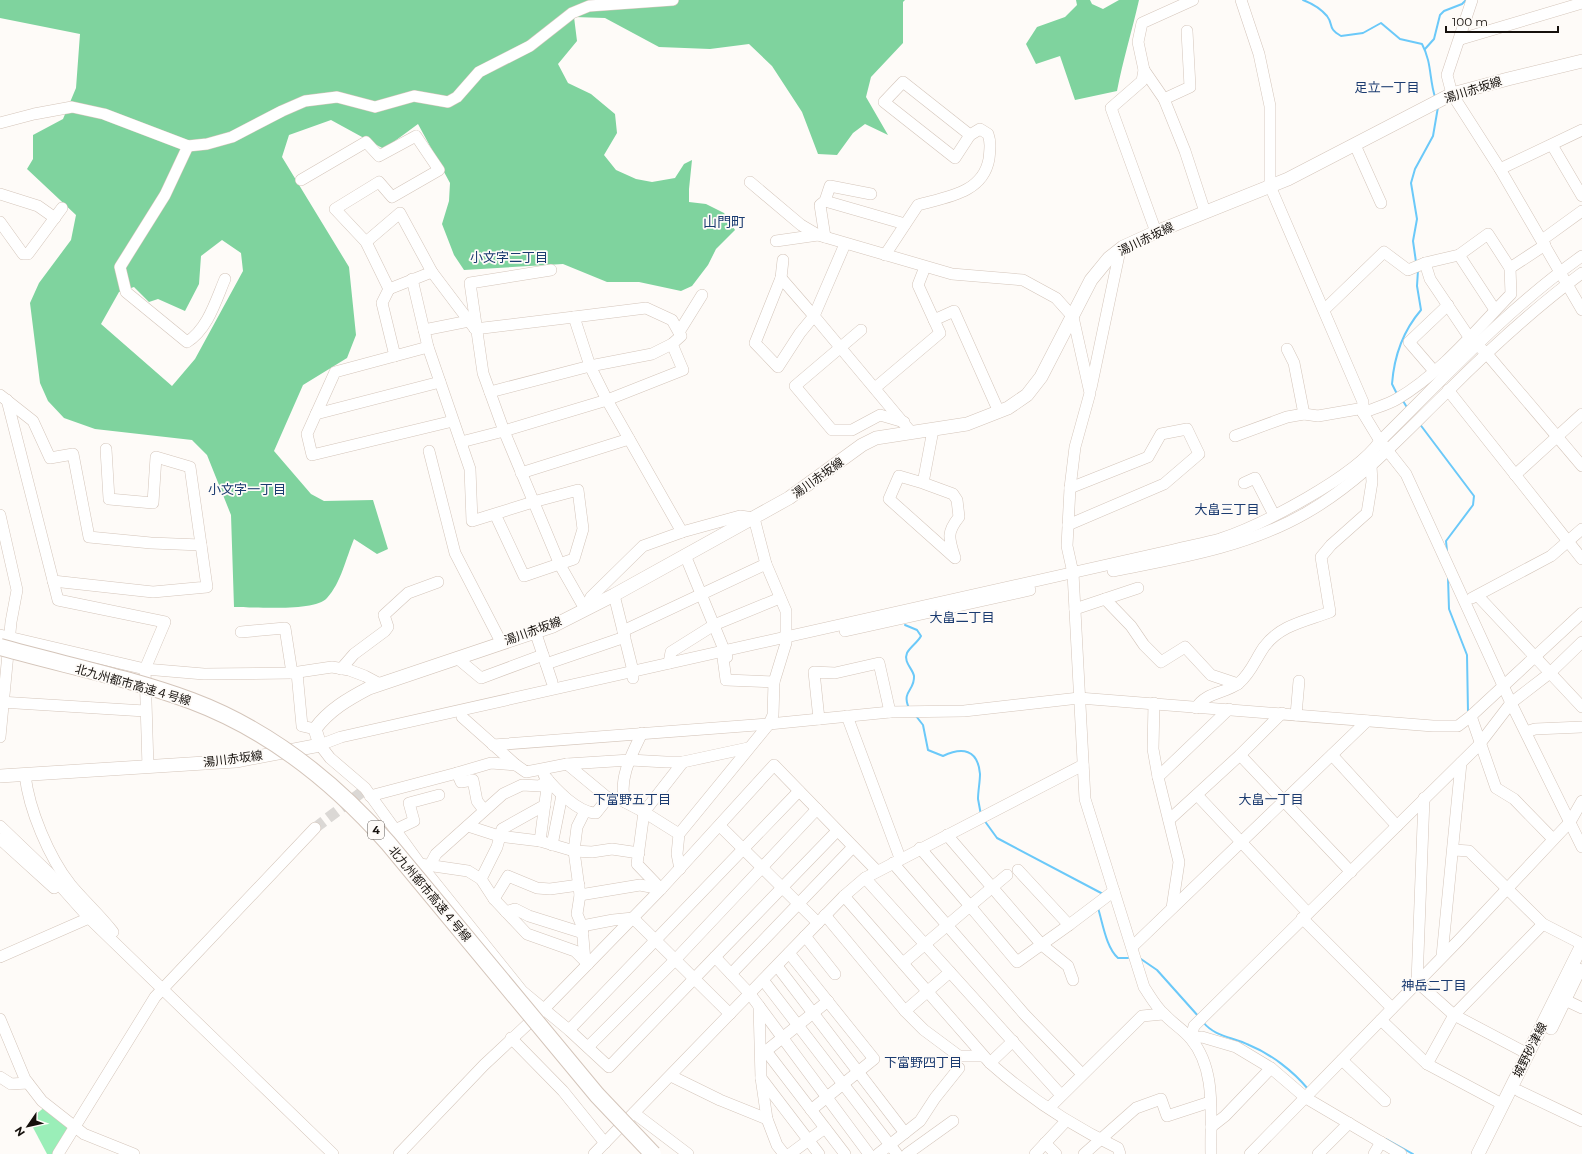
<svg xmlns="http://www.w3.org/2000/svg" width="1582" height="1154" viewBox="0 0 1582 1154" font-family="Montserrat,'Noto Sans JP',sans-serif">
<rect width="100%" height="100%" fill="#fefbf8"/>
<polygon fill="#9aeeb8" points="46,1106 71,1129 53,1154 47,1154 29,1120"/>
<g fill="#7fd39e" fill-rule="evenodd">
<path d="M0,0H905L903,2V43L871,77L866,97L888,135L865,124L853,133L837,155L818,154L802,112L772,66L749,44L710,49L659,47L605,18L574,17L577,41L558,64L568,83L591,94L615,114L617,133L604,155L616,170L636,179L652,182L675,178L684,164L692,160L689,189V202L706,204L724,213L735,230L716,249L708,265L692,286L681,291L639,282H607L563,264L464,270L454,255L442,224L449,201L450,183L418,124L384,149L331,120L289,135L282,157L349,267L356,335L347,358L303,385L274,451L311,494L324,501L373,500L388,549L377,554L354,539C346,558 341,583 327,598C315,612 252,607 234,607L231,515L207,455L192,440L95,429L64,418L48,401L40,383L30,303L39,283L71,240L76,215L27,169L33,159V135L63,119L76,88L80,34L0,18ZM222,240L241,253L243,271L195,359L172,386L101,324L119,292L134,287L149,302L158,299L185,311L199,284L201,256Z"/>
<path d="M1076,0H1090L1092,4L1103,9L1119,0H1139C1132,31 1123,60 1117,91L1075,100L1060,56L1036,64L1026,44L1037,27L1065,17L1077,5Z"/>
</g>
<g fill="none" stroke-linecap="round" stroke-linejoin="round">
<g stroke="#6bc9f9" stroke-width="2">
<path d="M1303,0C1311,3 1321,9 1327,16C1334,25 1327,28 1341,36L1363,33L1381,23L1400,39L1422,44C1432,63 1429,78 1435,97"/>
<polyline points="1425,49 1434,39 1440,15 1444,11 1462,4 1466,0"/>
<polyline points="1416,262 1413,241 1417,219 1411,183 1415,169 1433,136 1438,107"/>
<path d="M1397,394L1392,384C1394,357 1403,331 1421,310L1417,286L1418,270"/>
<polyline points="1403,401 1408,409"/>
<polyline points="1419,423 1474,496 1473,505 1446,541 1447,551"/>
<polyline points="1448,578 1449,609 1467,655 1468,712"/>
<path d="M905,625L917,630L921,636C918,642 910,647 907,653C903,662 913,669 914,676C915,691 901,691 909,708"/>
<path d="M916,716L923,725L928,750L943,756C962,747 978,749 980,774C980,782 978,791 978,799C979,804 980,810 981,815"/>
<polyline points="984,820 997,838 1103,894"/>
<path d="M1098,908C1103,924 1106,947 1118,958H1128"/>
<polyline points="1138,957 1157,970 1199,1017"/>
<path d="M1203,1022C1215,1037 1233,1037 1249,1045C1271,1054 1293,1071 1308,1089"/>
<polyline points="1386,1139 1413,1154"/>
</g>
<polyline stroke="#dbd8d5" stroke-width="11" stroke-dasharray="11 5.5" stroke-linecap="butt" points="315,828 362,792"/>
<defs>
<g id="minor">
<polyline points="1241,0 1259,54 1270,106 1270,186 1363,402 1363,413 1380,441 1406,474 1511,703 1582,847"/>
<polyline points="1472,0 1447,75 1452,94 1500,169 1582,310"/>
<polyline points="1461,39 1582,3"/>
<polyline points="1144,70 1164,99 1185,151 1205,212"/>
<polygon points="903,82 970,135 955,158 884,102"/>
<polyline points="1164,99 1190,87 1187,31"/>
<polyline points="0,123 34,114 72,107 104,114 188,146 207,144 232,137 282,111 305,101 337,97 375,107 414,96 448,102 457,97 479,72 530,46 572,13 589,6 673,0"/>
<polyline points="1355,145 1381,203"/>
<polyline points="1552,145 1582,196"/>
<path d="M188,146L165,195L120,267L126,292L187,342C208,329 216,300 225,279"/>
<polyline points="1500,169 1582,130"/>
<polyline points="301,180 366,142 379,156 416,136 439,170 392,197 379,182 335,209 366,242 389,289 432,272"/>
<path d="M750,182L801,225L818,235L952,274L1023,280L1056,298L1073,317L1090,393L1075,447L1070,488L1067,546L1073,573L1085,799L1144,987C1150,996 1156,1007 1164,1014C1172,1023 1184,1030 1191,1039C1217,1070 1210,1116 1211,1154"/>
<polyline points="0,194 38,206 55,218"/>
<polyline points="825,201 905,224"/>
<polyline points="0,222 23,254 28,254 62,208"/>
<polyline points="1156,232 1111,108 1142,81 1144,70 1138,42 1142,23 1193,0"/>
<polyline points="825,237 820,205 825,201 830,186 871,194"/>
<polyline points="1542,240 1582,211"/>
<polyline points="776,241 818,235"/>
<polyline points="366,242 400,213 432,272 475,329"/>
<polyline points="845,244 814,316 911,432"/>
<path d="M885,255L918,205C947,197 983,193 989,159C990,149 991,143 988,134L980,129L970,135"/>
<polyline points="1459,255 1495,310"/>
<polyline points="1425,263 1430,279 1469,337 1487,354 1582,466"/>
<polyline points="925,267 918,285 934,320 954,311 999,412"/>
<polyline points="551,270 470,283 483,373 504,431 560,565 585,609"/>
<polygon points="781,278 814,316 800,333 778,367 755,343"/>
<polyline points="781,278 783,260"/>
<polyline points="412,279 428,347 470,469 472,521 533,502 578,490 583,529 574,559 524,576 495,514"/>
<polyline points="389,289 382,303 395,356"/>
<polyline points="1324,310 1384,252 1408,270 1425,263 1459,255 1488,234 1510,268 1545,245"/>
<polyline points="574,317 646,308 672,320 681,336 672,344"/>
<polyline points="475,329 574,317 590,366 607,400 682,532 740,516 754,518 766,564 786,611 786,643 774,682 773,715 769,724 679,834 677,854 680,869"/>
<polyline points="424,330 469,321"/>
<polyline points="861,330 795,386 832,430 852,430 880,415 904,422"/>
<polyline points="679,332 702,295"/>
<polyline points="428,347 335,372 307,434 312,455 453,421"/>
<polyline points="1287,349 1294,363 1304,414"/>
<polyline points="1434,371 1409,342 1448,305"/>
<polyline points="875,388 940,333 934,320"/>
<polyline points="1091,388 1120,250"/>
<polyline points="1448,390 1582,559"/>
<polyline points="0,395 33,421 50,458 73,454 89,537 151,543 201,545"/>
<polyline points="7,400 58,600 165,622 145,669 148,767"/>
<path d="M1363,413C1374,408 1387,405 1397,399C1440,374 1477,329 1511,294L1510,268"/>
<polyline points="316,414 440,382"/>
<polyline points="1235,436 1287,417 1304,414 1318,416 1364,408"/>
<polyline points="461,442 504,431 607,400 683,370 672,344 652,354 590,366 490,392"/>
<polyline points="429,451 455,553 501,642"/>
<polyline points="521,473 629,439"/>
<polyline points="1515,475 1582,414"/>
<path d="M923,483L953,494L957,500L959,517C946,533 949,539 955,558L889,499L899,476L923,483L933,430"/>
<polyline points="1244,483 1255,478 1274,515"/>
<polyline points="0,515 17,590 11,622 0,737"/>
<polyline points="1068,525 1164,484 1199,454 1187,429 1161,434 1148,457 1070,488"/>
<polyline points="685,555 727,657"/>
<path d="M1113,571C1179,558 1247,547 1306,513C1361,482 1403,434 1448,391C1489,350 1536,307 1582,273"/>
<polyline points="53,581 153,592 207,587 190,467 156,457 153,503 109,499 106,449"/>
<polyline points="1138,588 1105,599 1131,626 1144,645 1161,662 1185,647 1211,675 1238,684"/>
<polyline points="614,595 633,671 633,678"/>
<polyline points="1478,596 1582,707"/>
<polyline points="1472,598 1551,556 1582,529"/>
<polyline points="585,609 591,597 643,546 682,532"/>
<polyline points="1075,609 1105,599"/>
<polyline points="535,631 543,655"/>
<polyline points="623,631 766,564"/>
<polyline points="845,631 1030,590"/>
<polyline points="241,632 285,628 292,673"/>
<polyline points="0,635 145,669 204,674 292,673 332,667 349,670 365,676 380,684"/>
<polyline points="457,658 481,678 543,655 552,682"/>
<polyline points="723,658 726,680 774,682"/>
<polyline points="669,663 671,652 714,625 780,598"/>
<polyline points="546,664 625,637"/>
<polyline points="341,669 354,654 385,631 388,627 384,615 408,593 438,582"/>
<polyline points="297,673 302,726 315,729"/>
<polyline points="0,702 145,711"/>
<polyline points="1154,703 1153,749 1158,777 1179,862 1172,908"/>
<path d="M1196,708C1207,691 1225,694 1239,683C1251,673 1255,660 1264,647C1280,625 1306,621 1330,612L1321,557L1331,545L1367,513L1372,482L1371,466"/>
<polyline points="1296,715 1299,681"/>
<polyline points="847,716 900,858"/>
<polyline points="1471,716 1496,788 1514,799 1553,839"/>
<polyline points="462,717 516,765 526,772 567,764 630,760 666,762 683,762 748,748"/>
<polyline points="819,719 814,672 835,673 879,663 890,712"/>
<polyline points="1526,732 1535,729 1582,727"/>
<path d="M320,745L341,737L1173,550C1189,546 1205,543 1220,539C1262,525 1355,477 1380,441C1445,377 1507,309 1582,256"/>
<polyline points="320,745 330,758 365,788 420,864 468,871 481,879 494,899 527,934 575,951 588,964"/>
<polyline points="493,745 769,724 890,712 964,711 1079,698 1433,726 1458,726 1471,716 1582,613"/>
<polyline points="1240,755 1351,872"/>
<polyline points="1332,755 1397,826"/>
<polyline points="567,764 608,798 621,800 644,812 679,834"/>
<polyline points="457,773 491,763 516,765"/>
<path d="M25,775C29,810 49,857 70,884C84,901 100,915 113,932"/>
<path d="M544,775C555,789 578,813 596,813L608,798"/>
<polyline points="1158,777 1229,709"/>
<polyline points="1197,795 1308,913"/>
<polyline points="370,796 457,773 461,782 473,780 477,801 484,810"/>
<polyline points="1424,798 1417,982 1454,1015 1528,1054"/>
<path d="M625,802C618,779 632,754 642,733"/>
<polyline points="1169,820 1240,755 1282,713"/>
<polyline points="0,826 48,872 89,918 333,1154"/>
<polyline points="468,826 499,836 540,841 574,851 592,852 612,849 639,853"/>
<polyline points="720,826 818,923"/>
<polyline points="395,830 414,821 409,803 439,795"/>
<polyline points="947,835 1042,945 1068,966 1073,980"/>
<polyline points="0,839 54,888"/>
<polyline points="540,841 548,780"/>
<polyline points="552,845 562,795"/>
<polyline points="920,848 970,906 1007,875"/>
<polyline points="1454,850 1469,851 1543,924 1582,944"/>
<polyline points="893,863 1025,1015 1082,1074"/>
<polyline points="420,864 522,991 569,1030 609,1067 715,957 750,994 869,1154"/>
<polyline points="430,865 436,854 503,794 522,785 540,786 548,780"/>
<polyline points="1018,870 1069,925"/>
<polyline points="865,878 1061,1095"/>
<polyline points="481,879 497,847 502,829 545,805"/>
<polyline points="661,889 637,864 644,812 683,762"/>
<polyline points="580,895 640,885 661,889"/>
<path d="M844,896L990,1063C1028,1097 1072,1126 1118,1148L1120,1154"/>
<polyline points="494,899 508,876 537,888 550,889 579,885"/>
<polyline points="506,912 515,909 529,916 583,933"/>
<polyline points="825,915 905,1011 924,1030 959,1056 983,1056"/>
<polyline points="1302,918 1392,1008"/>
<polyline points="582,926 613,920 633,918 730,1014"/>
<polyline points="805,936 835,974"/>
<polyline points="1132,947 1367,721"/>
<polyline points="789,953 874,1059 811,1110"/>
<polyline points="1442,956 1461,763"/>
<polyline points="0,957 89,918"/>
<polyline points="715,957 837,831"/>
<polyline points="585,961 582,926 577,914 580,895 574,851 577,827 585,811"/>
<polyline points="903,963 970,906 1017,962 1069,925 1114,891"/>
<polyline points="777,966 905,1133"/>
<polyline points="731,974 853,847"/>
<polyline points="763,980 897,1154"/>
<polyline points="1565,1000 1582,1008"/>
<polyline points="828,1001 766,1051 845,1154"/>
<polyline points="759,1006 761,1078 819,1154"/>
<polyline points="905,1011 950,972"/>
<polyline points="0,1019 25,1079 42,1101 84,1134 134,1154"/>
<polyline points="1381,1020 1427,1064 1502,1104"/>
<polyline points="569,1030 799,791"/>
<polyline points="511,1038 563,1091 605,1143"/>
<polyline points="1191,1038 1194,1026 1478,746 1511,703 1550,673 1582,642"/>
<polyline points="1191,1038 1202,1037 1236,1047 1271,1068 1306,1098 1401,1154"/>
<polyline points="588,1047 675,960 817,809"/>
<polyline points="1342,1060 1385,1101"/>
<polyline points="990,1063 1013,1041"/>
<polyline points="1427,1064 1454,1015 1543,924"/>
<polyline points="671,1076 720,1100 767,1119 777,1145 784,1154"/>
<polyline points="0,1077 11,1084 28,1083"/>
<polyline points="761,1078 767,1119"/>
<polyline points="1519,1091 1582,1121"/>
<polyline points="1049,1108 1142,1016 1163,1014"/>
<polyline points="634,1113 688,1154"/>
<polyline points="1211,1127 1225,1116 1271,1068"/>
<polyline points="1045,1143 1056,1154"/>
<polyline points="58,1154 155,997 315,828"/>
<polyline points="399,1154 484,1065 544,1009 661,889 774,765 877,871"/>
<polyline points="594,1154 844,896 865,878 1083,765"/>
<polyline points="790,1154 825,1128"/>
<polyline points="878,1154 920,1121 935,1098 959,1068"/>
<polyline points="907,1154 953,1121"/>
<polyline points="1035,1154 1066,1121"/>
<polyline points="1084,1154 1136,1108 1161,1099 1167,1116 1210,1102"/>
<polyline points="1250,1154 1458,941 1570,822 1582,801"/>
<polyline points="1318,1154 1349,1123"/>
<polyline points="1374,1154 1381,1142"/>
</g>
<g id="major">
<path d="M0,776L236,761L320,745L315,729C329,710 348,699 369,688L553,626L614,595L789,498L862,445L876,438L967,424L1008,408L1027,395L1041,377L1091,280L1109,258L1123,247L1156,232L1288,179L1452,94L1508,79L1582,61"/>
<polyline points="1551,1028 1579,970"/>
<polyline points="1478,1154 1582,945"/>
</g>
</defs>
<use href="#minor" stroke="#d4c5ba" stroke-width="12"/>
<use href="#major" stroke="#d4c5ba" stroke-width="14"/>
<use href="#minor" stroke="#fff" stroke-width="11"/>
<use href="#major" stroke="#fff" stroke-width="13"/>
<defs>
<path id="highway-bridge" d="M0,647C64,665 130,678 192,701C269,730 334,782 388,843L597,1095L653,1154"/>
</defs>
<use href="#highway-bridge" stroke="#d4c5ba" stroke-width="18" stroke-linecap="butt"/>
<use href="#highway-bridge" stroke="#fff" stroke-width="16"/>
</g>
<g text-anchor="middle" stroke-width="3.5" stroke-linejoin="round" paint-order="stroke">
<rect fill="#fefbf8" stroke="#5b5653" stroke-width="1" x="368" y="821" width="16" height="18" rx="3"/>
<g font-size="11" font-weight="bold" fill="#15100c">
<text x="376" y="834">4</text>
</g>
<g font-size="12" fill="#15100c" stroke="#fefbf8">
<text transform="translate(1473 90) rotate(-18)" y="4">湯川赤坂線</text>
<text transform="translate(1146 239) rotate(-26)" y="4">湯川赤坂線</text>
<text transform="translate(818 478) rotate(-36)" y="4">湯川赤坂線</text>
<text transform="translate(533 631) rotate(-20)" y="4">湯川赤坂線</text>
<text transform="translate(133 685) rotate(16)" y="4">北九州都市高速４号線</text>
<text transform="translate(233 759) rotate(-7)" y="4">湯川赤坂線</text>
<text transform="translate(430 894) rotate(50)" y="4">北九州都市高速４号線</text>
<text transform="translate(1530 1050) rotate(-63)" y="4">城野砂津線</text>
</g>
<g font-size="13" fill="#1b3b70" stroke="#fefbf8">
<text x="1387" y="92">足立一丁目</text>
<text x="509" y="262">小文字二丁目</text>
<text x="247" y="494">小文字一丁目</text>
<text x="1227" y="514">大畠三丁目</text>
<text x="962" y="622">大畠二丁目</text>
<text x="632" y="804">下富野五丁目</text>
<text x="1271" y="804">大畠一丁目</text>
<text x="1434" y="990">神岳二丁目</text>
<text x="923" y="1067">下富野四丁目</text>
</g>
<g font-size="14" fill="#1b3b70" stroke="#fefbf8">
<text x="724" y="227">山門町</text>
</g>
</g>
<g transform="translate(28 1126) rotate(236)" stroke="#fefbf8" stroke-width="3" paint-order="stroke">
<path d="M0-3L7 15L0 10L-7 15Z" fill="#15100c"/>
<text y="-6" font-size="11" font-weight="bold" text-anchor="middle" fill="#15100c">N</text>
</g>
<path d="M1446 26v6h112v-6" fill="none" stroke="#15100c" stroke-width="2"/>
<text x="1452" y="26" font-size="12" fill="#15100c" stroke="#fefbf8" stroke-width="3" paint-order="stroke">100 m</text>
</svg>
